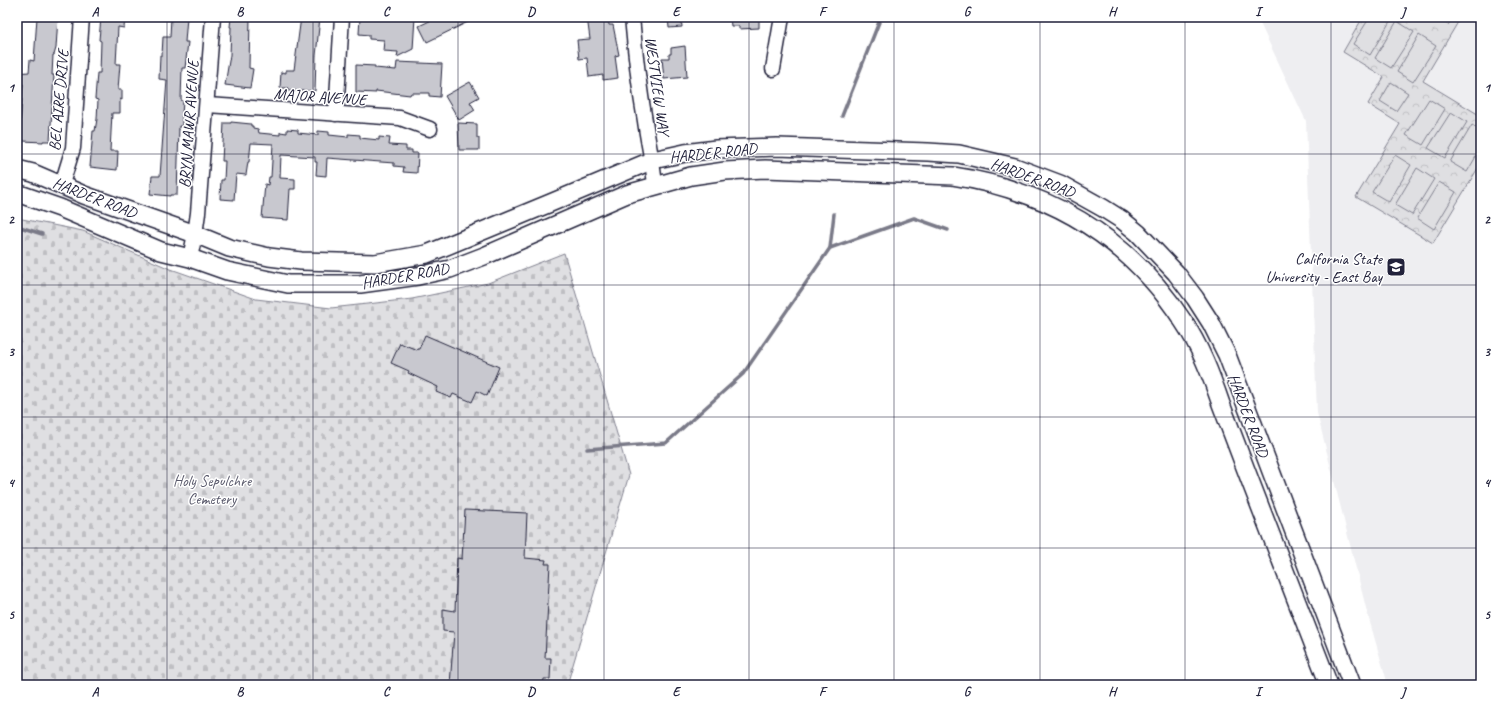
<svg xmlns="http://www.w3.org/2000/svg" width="1498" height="702" viewBox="0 0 1498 702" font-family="Caveat,sans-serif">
<defs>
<pattern id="forest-crowns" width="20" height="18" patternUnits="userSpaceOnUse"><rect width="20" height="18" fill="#dfdfe2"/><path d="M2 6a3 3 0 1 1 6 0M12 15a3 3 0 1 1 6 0" fill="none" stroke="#bfbfc3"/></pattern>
<pattern id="cemetery-stones" width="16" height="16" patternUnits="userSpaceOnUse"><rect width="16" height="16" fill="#dfdfe2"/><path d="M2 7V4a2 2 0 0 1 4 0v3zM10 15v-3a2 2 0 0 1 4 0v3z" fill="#bfbfc3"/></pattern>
</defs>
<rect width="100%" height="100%" fill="#fff"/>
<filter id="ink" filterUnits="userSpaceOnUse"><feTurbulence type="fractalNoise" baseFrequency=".025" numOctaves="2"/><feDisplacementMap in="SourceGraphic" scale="8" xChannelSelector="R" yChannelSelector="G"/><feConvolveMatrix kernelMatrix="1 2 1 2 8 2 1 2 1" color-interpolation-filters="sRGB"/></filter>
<g filter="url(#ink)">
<polygon fill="#eeeef1" points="1257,17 1481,17 1481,685 1388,685 1367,612 1317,413 1306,121"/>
<polygon fill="url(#forest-crowns)" stroke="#80808e" points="1363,17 1461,17 1423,81 1481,116 1481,163 1433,243 1356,197 1400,124 1368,104 1384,77 1343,52"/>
<polygon fill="url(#cemetery-stones)" stroke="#80808e" points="17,218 83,231 168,268 256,299 331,308 412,299 488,283 564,253 629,475 567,685 17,685"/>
<g fill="#dfdfe2" stroke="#80808e">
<polygon points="1370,17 1390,17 1392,18 1370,55 1353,44"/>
<polygon points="1436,17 1453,17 1448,25"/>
<polygon points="1397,21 1414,32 1391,68 1375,58"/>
<polygon points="1419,35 1436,46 1413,82 1397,72"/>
<polygon points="1391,82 1408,93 1396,111 1380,101"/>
<polygon points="1429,99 1445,109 1423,145 1406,135"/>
<polygon points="1451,112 1467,122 1445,158 1428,148"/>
<polygon points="1472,125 1481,131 1481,148 1467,172 1450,162"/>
<polygon points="1395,155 1411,165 1389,202 1372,192"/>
<polygon points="1417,168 1434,179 1412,215 1395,205"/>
<polygon points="1439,182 1456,192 1434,229 1417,218"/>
</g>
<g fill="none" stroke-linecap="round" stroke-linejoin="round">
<g stroke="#7a7a88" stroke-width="3.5">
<polyline points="842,116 881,17"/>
<polyline points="17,226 42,234"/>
<polyline points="830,248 914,218 948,230"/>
<polyline points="587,449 666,443 743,374 830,248 834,214"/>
</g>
</g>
<g fill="#c8c8cf" stroke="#22223b">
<polygon points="37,17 58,17 56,48 54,55 53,55 52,75 54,75 50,141 43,141 43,142 23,141 23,139 17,138 17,125 20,125 23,84 17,84 17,73 29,72 30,60 34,61"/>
<polygon points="101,17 125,17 124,28 118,27 116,64 120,64 118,90 122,90 122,100 120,99 120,113 112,113 110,151 118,151 117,170 90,167 93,131 95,131 97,119 98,100 95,99 97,73 100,73 101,41 99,40"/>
<polygon points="171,17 187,17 185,42 188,42 185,68 182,68 181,100 183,101 182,115 182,126 179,126 177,195 170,195 170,196 150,194 152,176 160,176 167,80 159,79 160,55 162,55 163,37 170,37"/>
<polygon points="231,17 250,17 249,68 253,69 250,88 225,85 230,55 231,27 230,27"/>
<polygon points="301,17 320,17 316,56 315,91 287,91 288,88 280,88 281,72 286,73 286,70 294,70"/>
<polygon points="360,17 415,17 413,49 397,57 398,52 383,51 384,40 369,39 369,35 359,34"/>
<polygon points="438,17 478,17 427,42 419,26"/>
<polygon points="587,17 606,17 606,18 608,18 609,25 613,25 619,55 615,56 618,78 603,80 603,75 589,77 587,58 579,59 577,40 590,39"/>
<polygon points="668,17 681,17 682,27 669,28"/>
<polygon points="730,17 759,17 759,28 739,29 739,26 731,26"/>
<polygon points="685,46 687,77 664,79 662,58 669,58 669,54 671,54 671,48"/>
<polygon points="397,62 442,64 440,97 429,96 429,93 411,93 410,95 376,91 376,93 356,92 356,65 375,66 375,68 396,70"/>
<polygon points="470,82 479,97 470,102 475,110 459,120 445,96"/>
<polygon points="231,122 251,124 251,126 253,126 253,128 258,129 259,133 280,135 280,132 287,133 287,129 298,130 298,133 318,135 318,131 329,132 329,135 348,137 348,134 360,135 360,138 379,140 379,137 390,138 389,145 406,146 406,150 412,150 412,153 418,153 417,173 403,172 404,167 394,166 394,163 327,158 326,176 316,175 317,162 315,162 315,157 281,155 280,178 295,179 295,189 290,189 288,220 262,218 265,184 268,185 269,177 271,177 273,144 251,143 249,162 248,162 246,175 236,174 234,200 220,199 221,180 224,180 225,161 222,161 224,123 231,123"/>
<polygon points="458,123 477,124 477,138 479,138 479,150 459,150"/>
<polygon points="425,335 499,367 487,396 477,391 472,402 453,394 451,398 436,392 438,387 408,373 409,371 391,363 400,343 417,350 417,349 419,349"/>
<polygon points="465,510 527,513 525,558 546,560 545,564 550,564 545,658 551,658 550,679 544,679 543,685 450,685 454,632 443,631 443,609 455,611 457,558 462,559"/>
</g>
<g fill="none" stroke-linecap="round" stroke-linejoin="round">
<defs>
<g id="minor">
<path d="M632,17C635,52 639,87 645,121C648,143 653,163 655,185"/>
<polyline points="773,69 782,17"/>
<polyline points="207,105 400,118 430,129"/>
<polyline points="336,114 342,17"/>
<polyline points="62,184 73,148 82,17"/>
<polyline points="190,258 195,234 198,213 213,17"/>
</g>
<g id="tertiary">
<polyline points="17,169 33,173 84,195 195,234 229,248 269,257 301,261 375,263 427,254 548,204 653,160 685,153 716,149 777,147 928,152 959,154 1015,167 1060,184 1103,208 1122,220 1138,233 1176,273 1195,298 1211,323 1227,355 1352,685"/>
<path d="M17,193L60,208L161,251L190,258L227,271L288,284H360L418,276L450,269L484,256L627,194L691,176L725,171L765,169L953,176C1050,191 1129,238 1183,321C1200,346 1211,375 1221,404C1231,430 1241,456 1251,483C1277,550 1303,617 1329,685"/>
</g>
</defs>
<use href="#minor" stroke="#22223b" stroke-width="17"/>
<use href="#tertiary" stroke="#22223b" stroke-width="20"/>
<use href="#minor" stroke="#fff" stroke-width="14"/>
<use href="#tertiary" stroke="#fff" stroke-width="17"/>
</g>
</g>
<path fill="none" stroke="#22223b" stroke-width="1" stroke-opacity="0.55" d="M167,17V685M313,17V685M458,17V685M604,17V685M749,17V685M894,17V685M1040,17V685M1185,17V685M1331,17V685M17,154H1481M17,285H1481M17,417H1481M17,548H1481"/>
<defs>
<symbol id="university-square" viewBox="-11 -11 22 22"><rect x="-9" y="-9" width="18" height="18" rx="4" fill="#22223b" stroke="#fff"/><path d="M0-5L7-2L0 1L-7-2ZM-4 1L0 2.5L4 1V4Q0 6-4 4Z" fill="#fff"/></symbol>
</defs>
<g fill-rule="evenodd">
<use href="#university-square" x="1385" y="256" width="22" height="22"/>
</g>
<g text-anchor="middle" stroke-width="3" stroke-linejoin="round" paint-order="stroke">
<g font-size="16" fill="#22223b" stroke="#fff">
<text transform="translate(658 86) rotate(82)" y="6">WESTVIEW WAY</text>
<text transform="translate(320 96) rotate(4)" y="6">MAJOR AVENUE</text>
<text transform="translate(58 100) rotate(-85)" y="6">BEL AIRE DRIVE</text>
<text transform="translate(188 124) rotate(-86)" y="6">BRYN MAWR AVENUE</text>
<text transform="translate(713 152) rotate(-6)" y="6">HARDER ROAD</text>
<text transform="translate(1033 177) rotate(20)" y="6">HARDER ROAD</text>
<text transform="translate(95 197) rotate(21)" y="6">HARDER ROAD</text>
<text transform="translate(405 275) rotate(-10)" y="6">HARDER ROAD</text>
<text transform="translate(1249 415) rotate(69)" y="6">HARDER ROAD</text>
</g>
<g font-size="16" fill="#22223b" stroke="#fff" text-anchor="end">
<text x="1382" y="264">California State<tspan x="1382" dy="18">University - East Bay</tspan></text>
</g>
<g font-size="16" fill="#5b5b6d" stroke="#fff">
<text x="212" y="486">Holy Sepulchre<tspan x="212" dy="18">Cemetery</tspan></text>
</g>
</g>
<rect width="1498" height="702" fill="none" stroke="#fff" stroke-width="44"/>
<rect x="22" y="22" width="1454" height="658" fill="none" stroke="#22223b" stroke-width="1.5"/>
<g font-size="13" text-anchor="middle" font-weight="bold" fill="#22223b">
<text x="95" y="16">A</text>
<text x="240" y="16">B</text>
<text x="386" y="16">C</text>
<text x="531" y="16">D</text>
<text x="676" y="16">E</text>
<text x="822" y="16">F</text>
<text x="967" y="16">G</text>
<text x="1112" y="16">H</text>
<text x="1258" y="16">I</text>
<text x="1403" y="16">J</text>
<text x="11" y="92">1</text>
<text x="1487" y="92">1</text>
<text x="11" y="224">2</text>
<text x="1487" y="224">2</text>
<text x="11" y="356">3</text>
<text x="1487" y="356">3</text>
<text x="11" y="487">4</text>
<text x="1487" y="487">4</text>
<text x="11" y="619">5</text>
<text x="1487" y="619">5</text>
<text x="95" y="696">A</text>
<text x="240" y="696">B</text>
<text x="386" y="696">C</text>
<text x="531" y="696">D</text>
<text x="676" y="696">E</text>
<text x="822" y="696">F</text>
<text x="967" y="696">G</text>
<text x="1112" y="696">H</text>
<text x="1258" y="696">I</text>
<text x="1403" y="696">J</text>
</g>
</svg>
